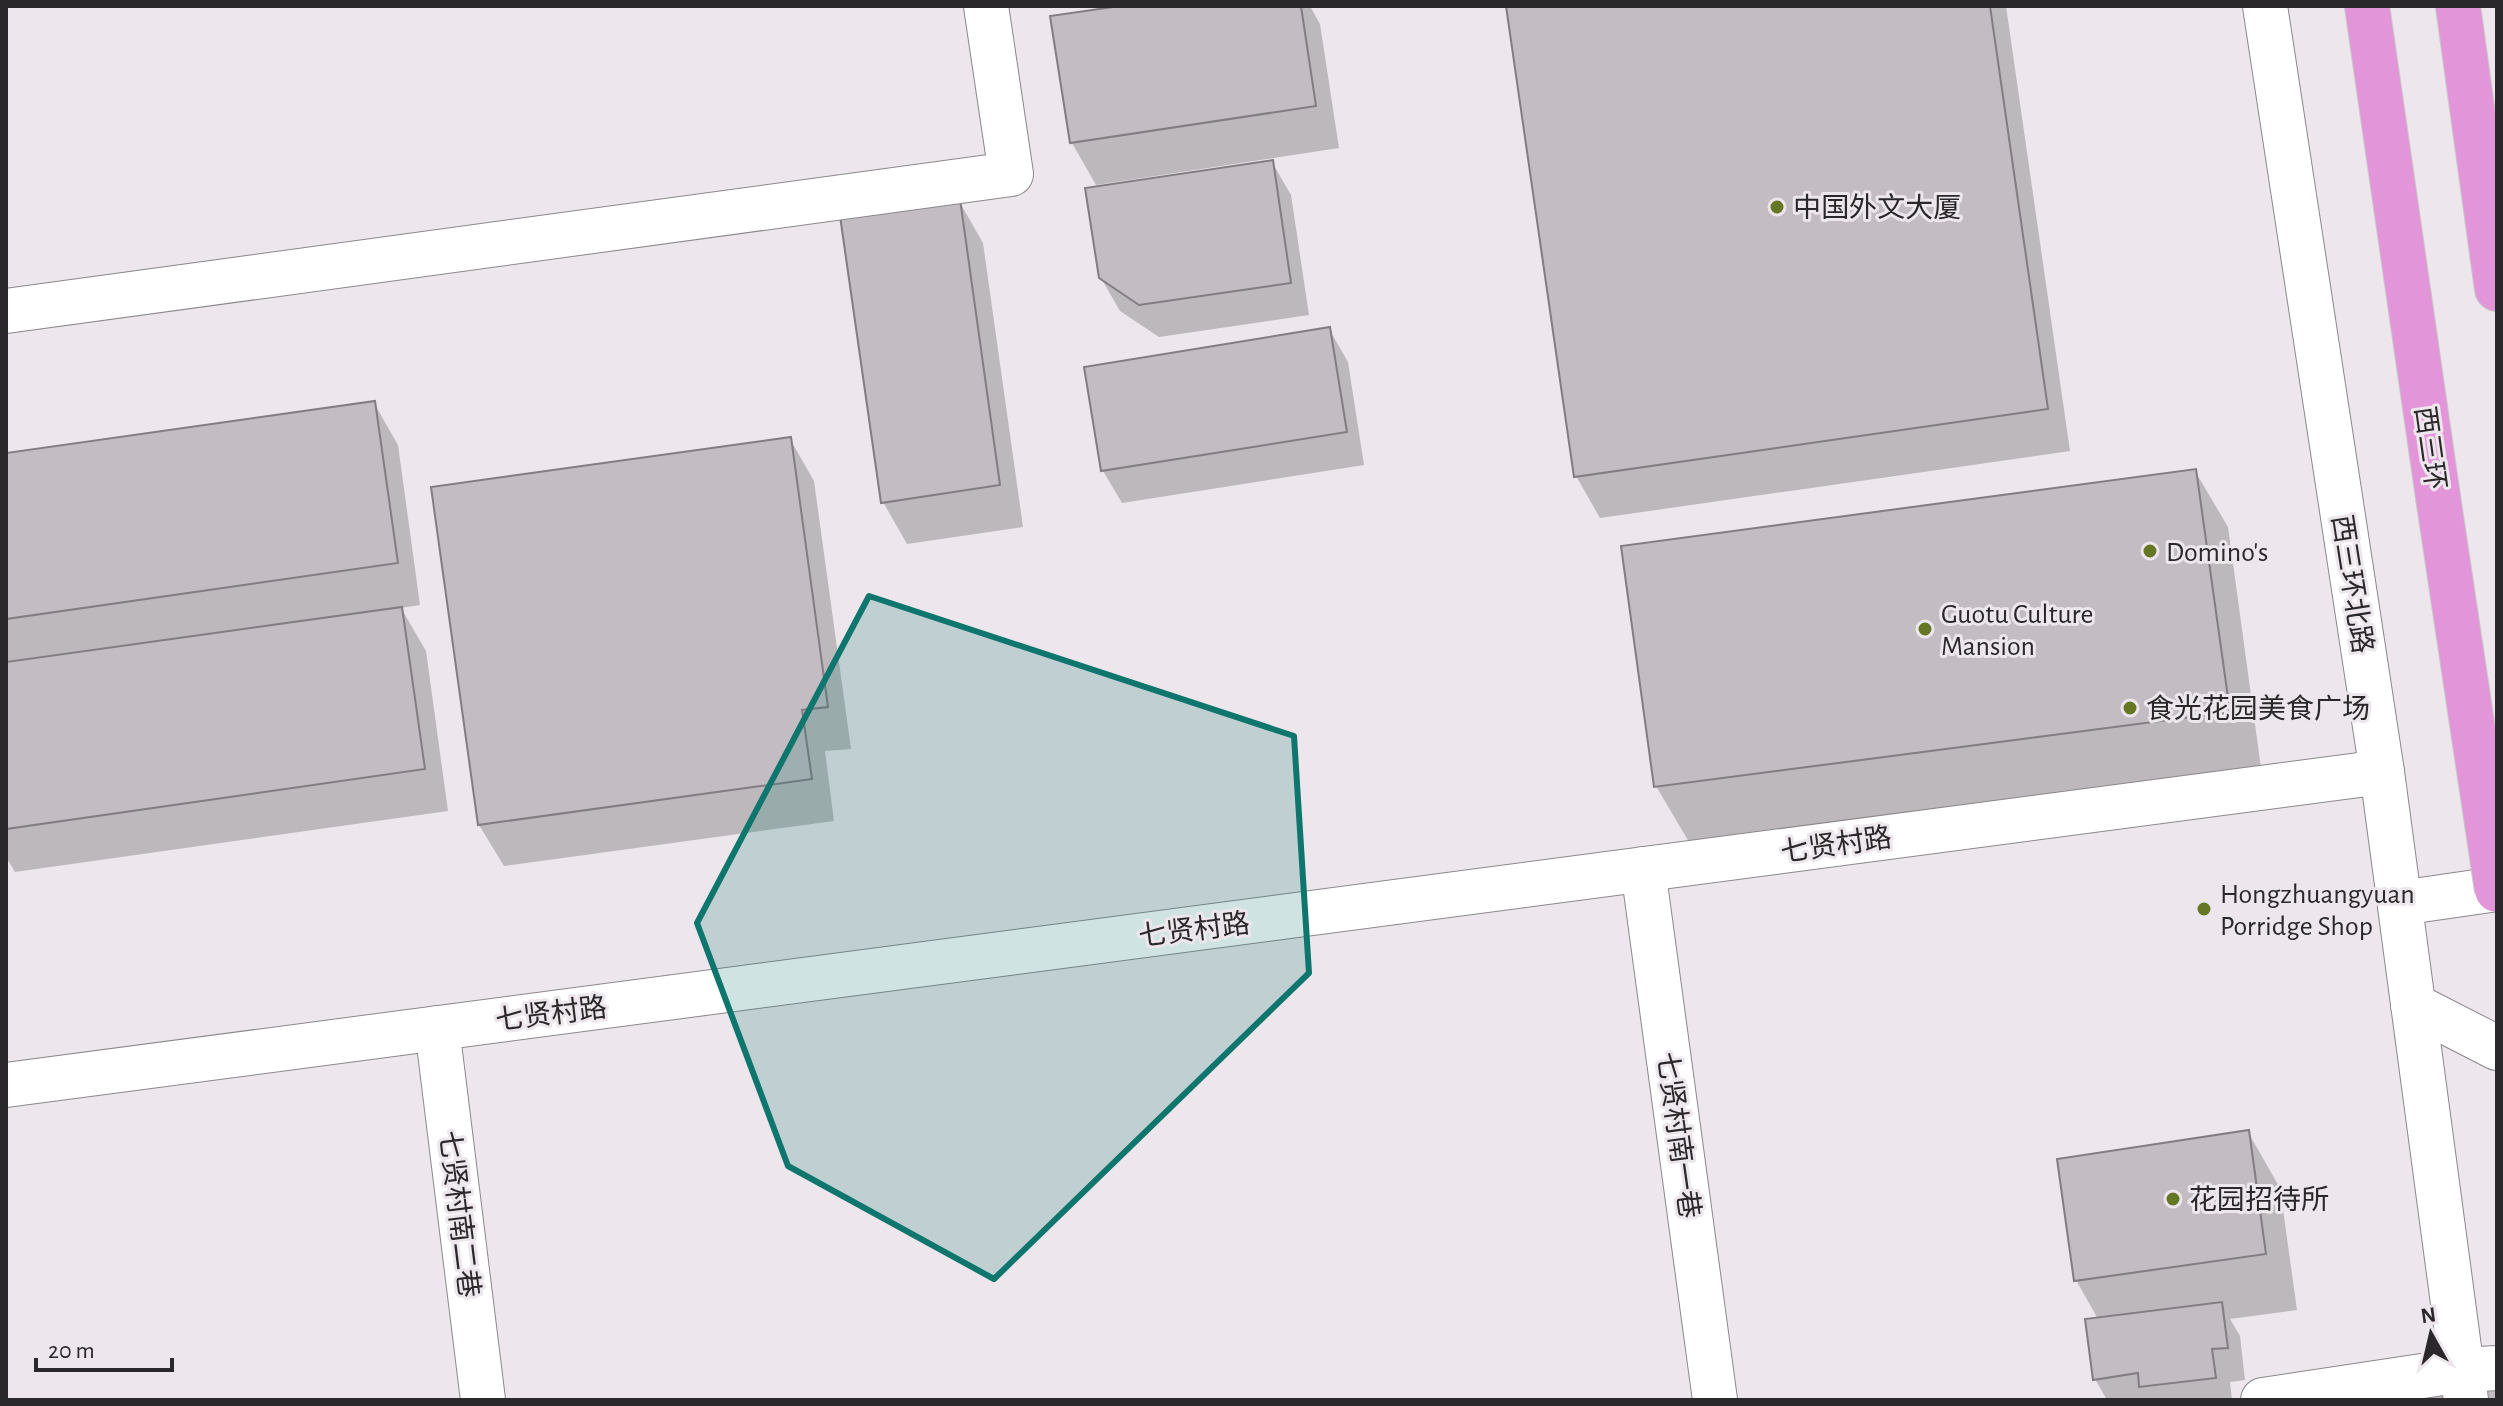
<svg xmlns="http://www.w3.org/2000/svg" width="2503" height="1406" viewBox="0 0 2503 1406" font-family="'Alegreya Sans','Noto Sans SC',sans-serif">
<rect width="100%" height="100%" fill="#ede6ec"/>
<g fill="#0003">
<polygon points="1133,6 1310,6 1320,24 1339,148 1096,185 1072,143"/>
<polygon points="1508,6 2006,6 2070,451 1600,518 1576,476"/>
<polygon points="1272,162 1291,195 1309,315 1159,337 1120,311 1101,278"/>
<polygon points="959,201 983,243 1023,527 907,544 883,502"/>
<polygon points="1329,329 1348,362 1364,465 1122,503 1103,471"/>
<polygon points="374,403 398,445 420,605 401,608 426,651 448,811 15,872 6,857 6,455"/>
<polygon points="790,439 814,481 851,749 825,751 834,821 504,866 479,825"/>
<polygon points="2195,471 2228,527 2261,768 1689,842 1656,786"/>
<polygon points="2248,1132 2280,1188 2297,1310 2230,1319 2240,1336 2245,1380 2230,1382 2232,1400 2107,1400 2095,1379 2098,1319 2076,1280"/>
</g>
<g fill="#c3bcc2" stroke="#837c82" stroke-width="2">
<polygon points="1120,6 1301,6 1316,106 1070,143 1050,16"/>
<polygon points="1506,6 1990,6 2048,409 1574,477"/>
<polygon points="1273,160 1291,283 1139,305 1099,278 1085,188"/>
<polygon points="960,199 1000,485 881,503 840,216"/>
<polygon points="1330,327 1347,432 1101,471 1084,367"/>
<polygon points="375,401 398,563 6,619 6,453"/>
<polygon points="791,437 828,707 802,710 812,779 478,825 431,487"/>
<polygon points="2196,469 2230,712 1654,787 1621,546"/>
<polygon points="402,607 425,769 6,829 6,662"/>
<polygon points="2249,1130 2266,1254 2074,1281 2057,1159"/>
<polygon points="2222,1302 2228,1348 2212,1349 2216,1378 2139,1387 2138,1373 2093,1380 2085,1319"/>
<polygon points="2497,1385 2497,1400 2393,1400"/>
</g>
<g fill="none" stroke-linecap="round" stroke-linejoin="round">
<defs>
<g id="minor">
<polyline points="2265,6 2382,772 2466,1400"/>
<polyline points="6,311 1011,174 986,6"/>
<polyline points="1643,869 1715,1400"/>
<polyline points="2400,903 2497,889"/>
<polyline points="2413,1005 2497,1048"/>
<polyline points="437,1028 483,1400"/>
<polyline points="6,1085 2382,772"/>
<polyline points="2263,1400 2462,1370 2497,1368"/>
</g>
<g id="highway">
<polyline points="2367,6 2438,497"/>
<polyline points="2458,6 2497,289"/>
</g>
</defs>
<use href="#minor" stroke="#8d878c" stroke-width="46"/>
<use href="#highway" stroke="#c8c7c8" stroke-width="46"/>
<use href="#minor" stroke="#fff" stroke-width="44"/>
<use href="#highway" stroke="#e296d9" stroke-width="44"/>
<defs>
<polyline id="highway-bridge" points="2438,497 2497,890"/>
</defs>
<use href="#highway-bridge" stroke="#c8c7c8" stroke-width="46" stroke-linecap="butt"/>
<use href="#highway-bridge" stroke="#e296d9" stroke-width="44"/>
</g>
<path fill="#0f766e" fill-opacity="0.2" stroke="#0f766e" stroke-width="6" stroke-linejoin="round" d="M869,596L1294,736L1309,973L994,1279L788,1166L697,923Z"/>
<g fill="#657725" stroke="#ede6ec" stroke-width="3">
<circle cx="1777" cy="207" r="8"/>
<circle cx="2150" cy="551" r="8"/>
<circle cx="1925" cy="629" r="8"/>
<circle cx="2130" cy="708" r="8"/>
<circle cx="2204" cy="909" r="8"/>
<circle cx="2173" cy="1199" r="8"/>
</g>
<g text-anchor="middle" stroke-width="6" stroke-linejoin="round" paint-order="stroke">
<g font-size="28" fill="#2a282a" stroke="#ede6ec" text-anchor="start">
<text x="1793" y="217">中国外文大厦</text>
<text x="2166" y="561">Domino's</text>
<text x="1941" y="623">Guotu Culture<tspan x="1941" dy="32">Mansion</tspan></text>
<text x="2146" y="718">食光花园美食广场</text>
<text x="2220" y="903">Hongzhuangyuan<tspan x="2220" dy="32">Porridge Shop</tspan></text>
<text x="2189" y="1209">花园招待所</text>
</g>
<g font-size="28" fill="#2a282a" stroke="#ede6ec">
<text transform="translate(2431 448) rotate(82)" y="10">西三环</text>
<text transform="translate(2353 584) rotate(81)" y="10">西三环北路</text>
<text transform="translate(1836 844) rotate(-8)" y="10">七贤村路</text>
<text transform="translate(1194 929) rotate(-7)" y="10">七贤村路</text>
<text transform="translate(551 1013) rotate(-7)" y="10">七贤村路</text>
<text transform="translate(1679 1135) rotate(82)" y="10">七贤村南一巷</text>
<text transform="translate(460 1214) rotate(83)" y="10">七贤村南二巷</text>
</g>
</g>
<rect width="2503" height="1406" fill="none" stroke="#2a282a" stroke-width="16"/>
<g transform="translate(2431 1334) rotate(352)" stroke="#ede6ec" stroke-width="6" paint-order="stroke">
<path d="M0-6L14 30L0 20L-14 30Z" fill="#2a282a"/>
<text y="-12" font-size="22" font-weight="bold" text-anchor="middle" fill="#2a282a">N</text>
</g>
<path d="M36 1358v12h136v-12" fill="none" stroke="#2a282a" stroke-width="4"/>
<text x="48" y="1358" font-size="24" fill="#2a282a" stroke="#ede6ec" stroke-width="6" paint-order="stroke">20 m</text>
</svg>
